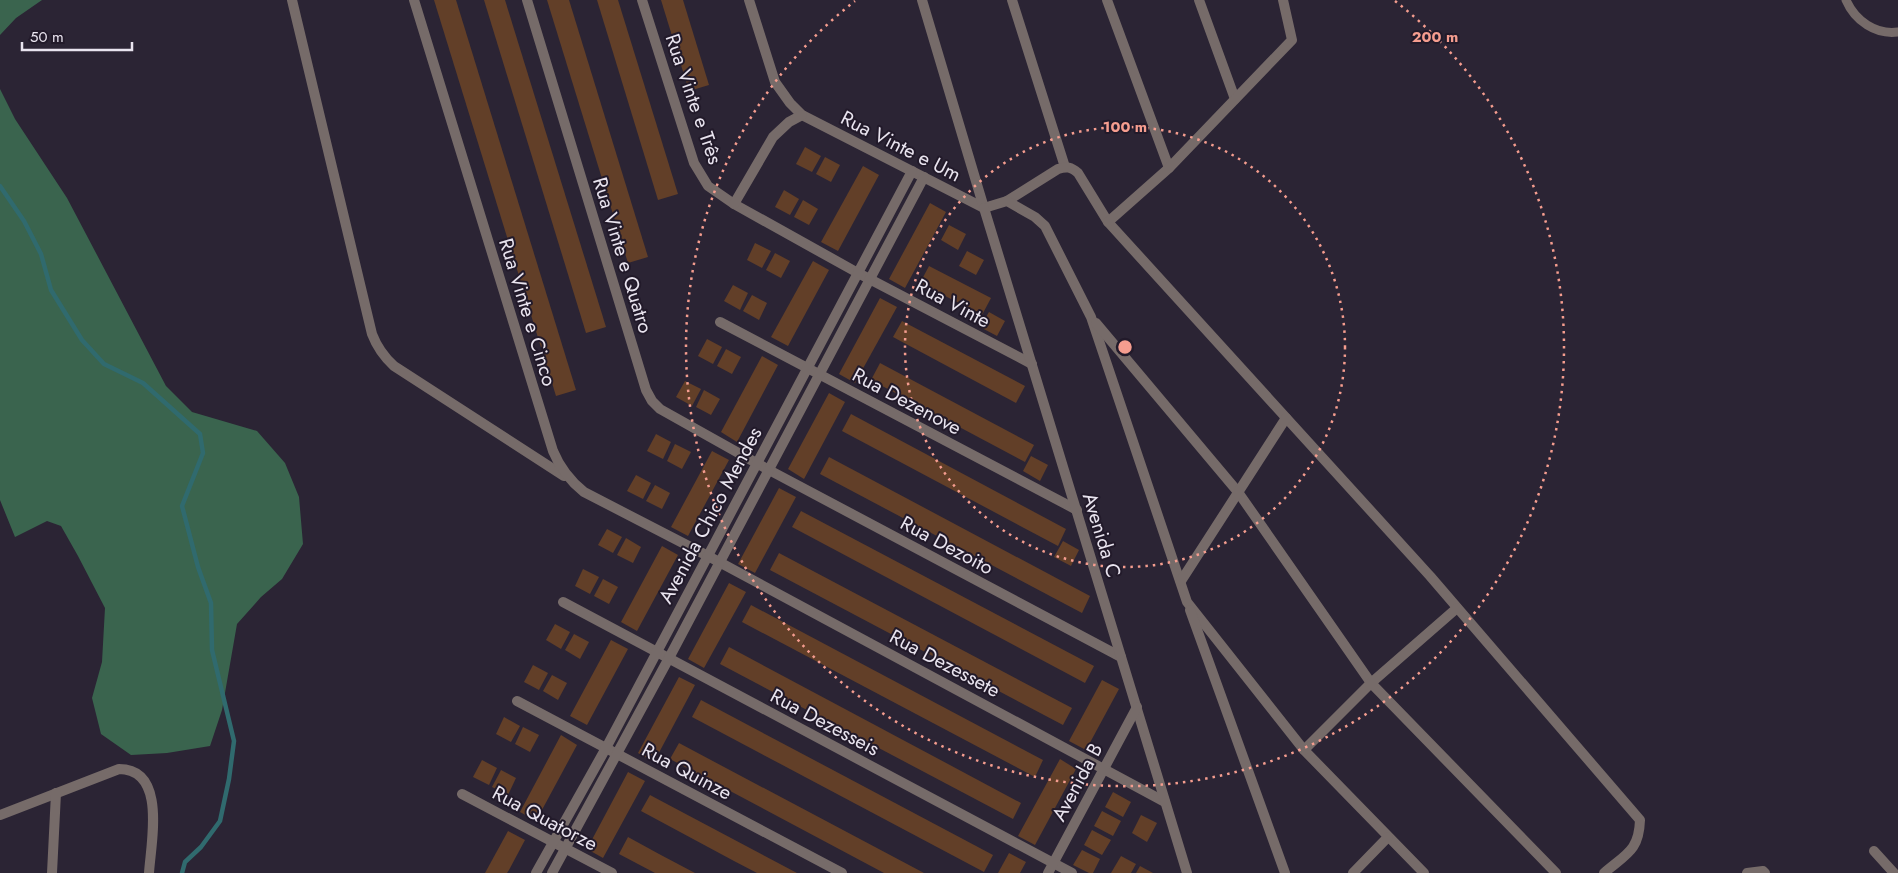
<svg xmlns="http://www.w3.org/2000/svg" width="1898" height="873" viewBox="0 0 1898 873" font-family="Jost,sans-serif">
<rect width="100%" height="100%" fill="#2b2434"/>
<g fill="#3a644e">
<polygon points="0,0 42,0 16,18 0,35"/>
<polygon points="0,89 15,119 67,198 166,386 192,412 257,431 285,463 299,497 303,544 282,579 261,597 237,624 222,710 210,746 167,753 131,755 101,734 92,698 102,662 105,608 78,556 61,526 47,521 15,537 0,500"/>
</g>
<g fill="none" stroke-linecap="round" stroke-linejoin="round">
<polyline stroke="#306a6e" stroke-width="4.5" points="0,186 24,221 41,254 51,290 82,340 104,364 143,383 200,434 203,453 182,506 198,567 211,603 212,650 234,741 229,779 220,821 201,847 185,862 182,873"/>
</g>
<g fill="#623f28">
<polygon points="434,0 456,0 576,390 556,396"/>
<polygon points="484,0 505,0 606,327 586,333"/>
<polygon points="547,0 569,0 648,257 628,263"/>
<polygon points="597,0 618,0 678,194 658,200"/>
<polygon points="661,0 683,0 709,85 689,91"/>
<polygon points="805,147 821,156 812,172 796,164"/>
<polygon points="825,157 840,165 831,182 816,174"/>
<polygon points="863,166 879,175 838,251 821,242"/>
<polygon points="784,190 799,199 790,215 775,207"/>
<polygon points="803,200 818,209 809,225 794,217"/>
<polygon points="930,203 946,212 905,288 889,279"/>
<polygon points="949,225 966,234 958,250 941,240"/>
<polygon points="755,243 771,251 762,268 747,260"/>
<polygon points="967,251 984,260 976,275 959,266"/>
<polygon points="775,253 790,261 781,278 766,270"/>
<polygon points="813,261 829,270 788,346 771,337"/>
<polygon points="929,266 991,298 982,315 920,283"/>
<polygon points="733,285 748,293 740,310 724,301"/>
<polygon points="752,295 767,303 759,320 743,311"/>
<polygon points="880,298 897,307 855,383 839,374"/>
<polygon points="989,312 1005,321 997,336 980,327"/>
<polygon points="902,321 1025,386 1016,403 893,337"/>
<polygon points="707,339 722,347 713,364 698,356"/>
<polygon points="726,349 741,357 732,374 717,366"/>
<polygon points="762,356 778,365 737,442 721,432"/>
<polygon points="880,363 1034,445 1025,462 871,380"/>
<polygon points="685,381 701,389 692,406 676,397"/>
<polygon points="704,390 720,399 711,415 696,407"/>
<polygon points="829,393 845,402 804,479 788,469"/>
<polygon points="851,414 1066,529 1058,546 842,431"/>
<polygon points="656,434 671,442 663,459 647,451"/>
<polygon points="675,444 691,452 682,469 667,461"/>
<polygon points="712,451 729,460 688,536 671,527"/>
<polygon points="1031,456 1048,465 1040,481 1023,471"/>
<polygon points="829,457 1090,596 1082,613 820,474"/>
<polygon points="636,475 651,483 643,499 627,491"/>
<polygon points="655,485 670,493 662,509 646,501"/>
<polygon points="779,488 796,497 755,573 738,564"/>
<polygon points="801,511 1094,666 1085,683 792,527"/>
<polygon points="607,529 622,537 613,553 598,545"/>
<polygon points="626,538 641,547 633,563 617,555"/>
<polygon points="1063,541 1079,550 1071,566 1054,557"/>
<polygon points="662,546 678,555 637,631 621,622"/>
<polygon points="779,553 1072,708 1063,725 770,570"/>
<polygon points="583,569 599,577 590,594 575,586"/>
<polygon points="603,579 618,587 609,604 594,596"/>
<polygon points="729,583 746,592 704,668 688,659"/>
<polygon points="751,605 1043,760 1035,777 742,622"/>
<polygon points="555,624 570,632 561,649 546,640"/>
<polygon points="574,634 589,642 580,659 565,650"/>
<polygon points="611,640 628,649 587,725 570,716"/>
<polygon points="729,647 1021,803 1013,819 720,664"/>
<polygon points="533,665 548,673 539,690 524,682"/>
<polygon points="552,675 567,683 558,700 543,691"/>
<polygon points="679,677 695,685 654,762 638,753"/>
<polygon points="1102,680 1119,689 1086,750 1069,741"/>
<polygon points="701,700 993,855 984,872 692,717"/>
<polygon points="504,717 520,726 511,742 496,734"/>
<polygon points="523,727 539,735 530,752 515,744"/>
<polygon points="561,735 577,745 536,821 520,812"/>
<polygon points="679,743 709,759 924,873 884,873 670,759"/>
<polygon points="1060,759 1076,769 1035,845 1018,836"/>
<polygon points="482,760 497,768 489,785 473,777"/>
<polygon points="501,770 516,778 508,795 492,787"/>
<polygon points="628,772 645,781 603,858 587,849"/>
<polygon points="1113,792 1131,802 1123,817 1105,807"/>
<polygon points="650,795 665,803 797,873 757,873 734,861 641,811"/>
<polygon points="1102,811 1121,821 1113,836 1094,826"/>
<polygon points="1141,815 1157,823 1147,842 1132,833"/>
<polygon points="1092,830 1111,840 1102,855 1084,845"/>
<polygon points="508,831 525,840 509,870 507,873 485,873"/>
<polygon points="628,837 659,854 695,873 655,873 619,854"/>
<polygon points="1082,850 1100,859 1093,873 1089,873 1073,865"/>
<polygon points="1009,853 1026,862 1020,873 998,873"/>
<polygon points="1121,856 1136,864 1131,873 1111,873"/>
<polygon points="1140,866 1153,873 1136,873"/>
</g>
<g fill="none" stroke-linecap="round" stroke-linejoin="round">
<path stroke="#766b69" stroke-width="9" d="M1846,0C1855,21 1876,35 1898,32"/>
<g stroke="#766b69" stroke-width="10">
<path d="M292,0L372,334C377,347 383,356 394,366L564,476"/>
<path d="M414,0L553,451C560,468 569,480 584,492L708,556L1165,802"/>
<polyline points="527,0 646,390 652,401 660,409 769,470 1121,657"/>
<polyline points="642,0 694,163 708,186 734,204 858,273 1032,364"/>
<polyline points="749,0 775,82 790,103 802,115 984,208"/>
<polyline points="922,0 984,208"/>
<polyline points="1012,0 1065,167"/>
<polyline points="1107,0 1169,168"/>
<polyline points="1199,0 1235,99"/>
<path d="M1007,201L1058,169C1067,166 1071,167 1078,173L1108,222L1430,576L1640,820C1639,851 1626,854 1604,873"/>
<polyline points="734,204 773,137 789,122 802,115"/>
<polyline points="984,208 1007,201 1035,217 1045,226 1091,317 1187,602 1304,750 1424,873"/>
<polyline points="1108,222 1169,168 1292,40 1283,0"/>
<polyline points="720,322 1077,510"/>
<polyline points="1096,323 1238,492 1371,683 1556,873"/>
<polyline points="1181,581 1286,418"/>
<polyline points="563,602 1072,873"/>
<polyline points="1190,610 1285,873"/>
<polyline points="517,701 842,873"/>
<polyline points="1304,750 1371,683 1457,608"/>
<polyline points="462,794 612,873"/>
<path d="M0,815L119,769C167,769 151,842 149,873"/>
<polyline points="1874,851 1894,873"/>
<polyline points="52,873 56,793"/>
<polyline points="536,873 606,748 912,171"/>
<polyline points="552,873 669,658 924,177"/>
<polyline points="1353,873 1388,837"/>
<polyline points="1747,873 1763,871 1765,873"/>
</g>
<g stroke="#766b69" stroke-width="10">
<polyline points="984,208 1187,873"/>
<polyline points="1048,873 1137,707"/>
</g>
</g>
<g fill="none" stroke="#f59d8f" stroke-width="2.5" stroke-dasharray="2.5 5">
<circle cx="1125" cy="347" r="220"/>
<path d="M1395 1A439 439 0 1 1 855 1"/>
</g>
<g text-anchor="middle" stroke-width="4" stroke-linejoin="round" paint-order="stroke">
<g font-size="20" fill="#e9e4ef" stroke="#221a2a">
<text transform="translate(694 99) rotate(71)" y="7">Rua Vinte e Três</text>
<text transform="translate(901 146) rotate(27)" y="7">Rua Vinte e Um</text>
<text transform="translate(623 255) rotate(73)" y="7">Rua Vinte e Quatro</text>
<text transform="translate(953 303) rotate(28)" y="7">Rua Vinte</text>
<text transform="translate(528 312) rotate(73)" y="7">Rua Vinte e Cinco</text>
<text transform="translate(907 401) rotate(28)" y="7">Rua Dezenove</text>
<text transform="translate(710 515) rotate(-62)" y="7">Avenida Chico Mendes</text>
<text transform="translate(1102 535) rotate(73)" y="7">Avenida C</text>
<text transform="translate(947 545) rotate(28)" y="7">Rua Dezoito</text>
<text transform="translate(945 663) rotate(28)" y="7">Rua Dezessete</text>
<text transform="translate(825 722) rotate(28)" y="7">Rua Dezesseis</text>
<text transform="translate(687 771) rotate(28)" y="7">Rua Quinze</text>
<text transform="translate(1077 782) rotate(-62)" y="7">Avenida B</text>
<text transform="translate(545 818) rotate(28)" y="7">Rua Quatorze</text>
</g>
</g>
<circle cx="1125" cy="347" r="8" fill="#f59d8f" stroke="#221a2a" stroke-width="2.5"/>
<g font-size="15" text-anchor="middle" font-weight="bold" fill="#f59d8f" stroke="#221a2a" stroke-width="4" stroke-linejoin="round" paint-order="stroke">
<text x="1435" y="42">200 m</text>
<text x="1125" y="132">100 m</text>
</g>
<path d="M22 42v8h110v-8" fill="none" stroke="#e9e4ef" stroke-width="2.5"/>
<text x="30" y="42" font-size="15" fill="#e9e4ef" stroke="#221a2a" stroke-width="4" paint-order="stroke">50 m</text>
</svg>
